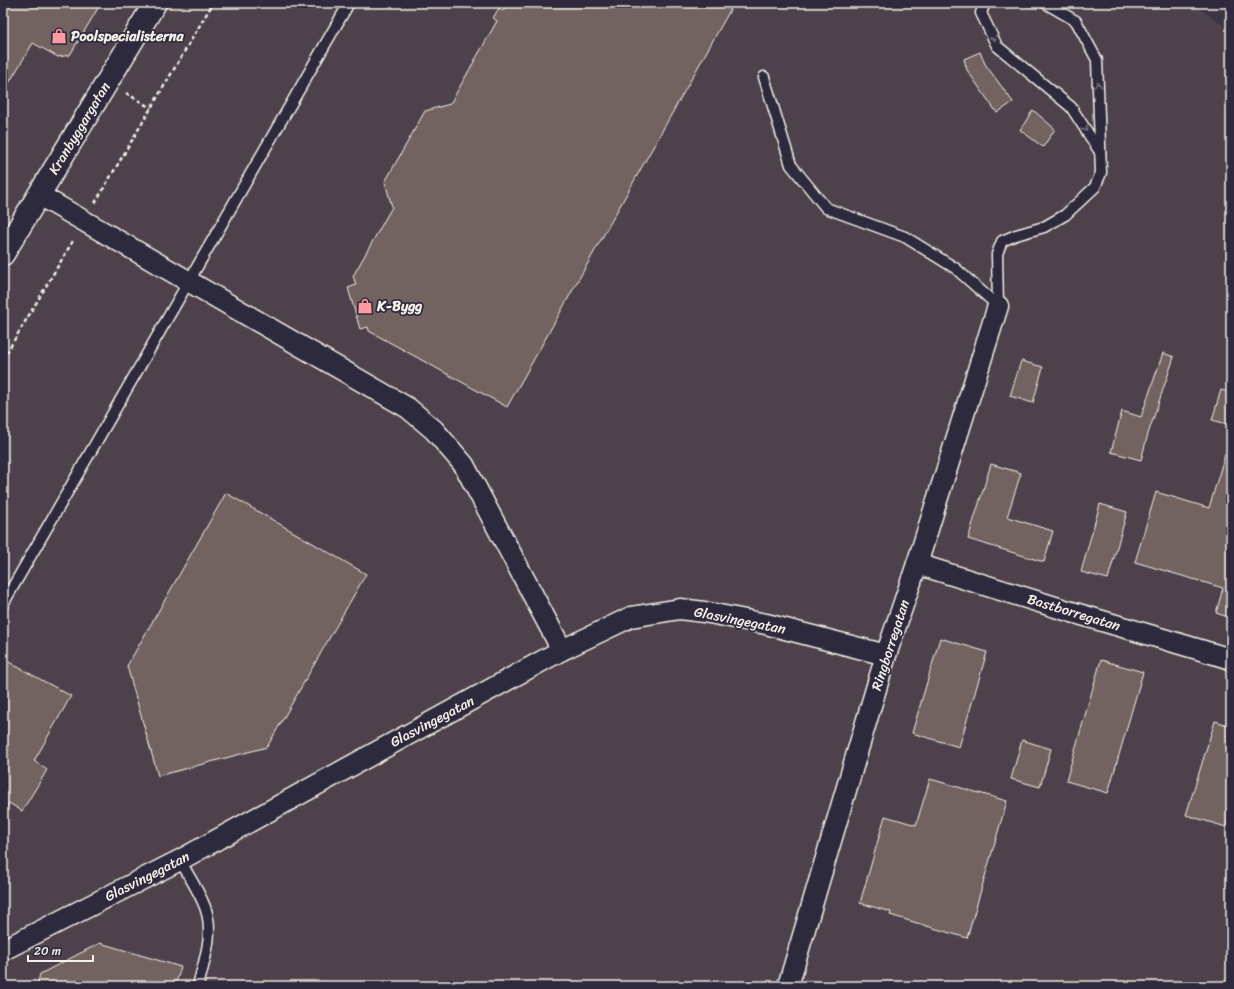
<svg xmlns="http://www.w3.org/2000/svg" width="1234" height="989" viewBox="0 0 1234 989" font-family="Sriracha,sans-serif">
<rect width="100%" height="100%" fill="#3d3544"/>
<filter id="ink" filterUnits="userSpaceOnUse"><feTurbulence type="fractalNoise" baseFrequency=".025" numOctaves="2"/><feDisplacementMap in="SourceGraphic" scale="8" xChannelSelector="R" yChannelSelector="G"/><feConvolveMatrix kernelMatrix="1 2 1 2 8 2 1 2 1" color-interpolation-filters="sRGB"/></filter>
<g filter="url(#ink)">
<polygon fill="#4d434c" points="3,3 1192,3 1231,31 1231,986 3,986"/>
<g fill="#736360" stroke="#f4f1e8">
<polygon points="3,3 101,3 70,55 58,57 33,43 3,93"/>
<polygon points="507,3 734,3 507,407 369,331 368,327 360,329 348,288 356,285 353,276 392,207 385,182 425,111 450,104 497,21 493,18 499,8 503,11"/>
<polygon points="980,52 985,64 1013,102 997,113 967,70 964,59"/>
<polygon points="1033,110 1055,129 1043,147 1020,130"/>
<polygon points="1163,353 1174,357 1148,434 1141,460 1111,452 1122,411 1141,417"/>
<polygon points="1021,361 1043,367 1033,403 1010,396"/>
<polygon points="1221,390 1231,393 1231,425 1212,420"/>
<polygon points="1231,434 1231,618 1216,613 1223,588 1135,562 1156,492 1209,508"/>
<polygon points="991,464 1021,473 1007,517 1053,531 1044,562 968,539"/>
<polygon points="226,493 366,574 267,747 158,776 127,666"/>
<polygon points="1100,504 1127,512 1108,579 1081,572"/>
<polygon points="940,638 987,652 959,747 912,733"/>
<polygon points="3,659 71,696 34,761 47,770 22,811 9,803 3,815"/>
<polygon points="1101,660 1143,672 1108,793 1066,781"/>
<polygon points="1215,721 1231,726 1231,812 1226,827 1186,815"/>
<polygon points="1022,740 1051,749 1040,787 1011,779"/>
<polygon points="930,779 1007,801 967,938 890,915 891,912 860,903 885,816 916,825"/>
<polygon points="100,943 181,967 175,986 37,986 40,974"/>
</g>
<g fill="none" stroke-linecap="round" stroke-linejoin="round">
<defs>
<g id="service">
<polyline points="985,3 981,13 997,46 1071,107 1100,152"/>
<polyline points="764,77 791,165 826,208 905,237 955,268 998,306"/>
<polyline points="998,306 997,254 1002,241 1016,235 1044,227 1065,215 1095,187 1101,173 1097,60 1076,21 1045,3"/>
<polyline points="3,604 349,3"/>
<path d="M180,860C188,875 199,891 205,907C215,933 204,961 198,986"/>
</g>
<g id="minor">
<polyline points="39,195 408,408 434,430 464,465 562,650"/>
<polyline points="917,564 1065,610 1231,659"/>
<polyline points="3,950 180,860 562,650 631,617 680,609 704,612 766,624 886,655"/>
<polyline points="788,986 886,655 917,564 998,306"/>
</g>
<polyline id="tertiary" points="3,254 155,3"/>
</defs>
<use href="#service" stroke="#f4f1e8" stroke-width="13"/>
<use href="#minor" stroke="#f4f1e8" stroke-width="23"/>
<use href="#tertiary" stroke="#f4f1e8" stroke-width="25"/>
<g stroke="#f4f1e8" stroke-width="2.5" stroke-dasharray="4 3" stroke-linecap="butt">
<polyline points="126,93 151,108"/>
<polyline points="95,203 213,3"/>
<polyline points="3,359 74,239"/>
</g>
<use href="#service" stroke="#2f2a3d" stroke-width="10"/>
<use href="#minor" stroke="#2f2a3d" stroke-width="20"/>
<use href="#tertiary" stroke="#2f2a3d" stroke-width="22"/>
</g>
<defs><path id="oneway-chevron" d="M-2-3.5L2.5 0L-2 3.5" fill="none" stroke-width="1.6" stroke-linecap="round" stroke-linejoin="round"/></defs>
<g stroke="#747079">
<use href="#oneway-chevron" transform="translate(994 38) rotate(63)"/>
<use href="#oneway-chevron" transform="translate(1098 85) rotate(-92)"/>
<use href="#oneway-chevron" transform="translate(1085 129) rotate(57)"/>
</g>
</g>
<defs>
<symbol id="shop-bare" viewBox="-9 -9 18 18"><path d="M-5-2.5h2.3a2.7 3.5 0 0 1 5.4 0H5L5.5 6h-11ZM-1.5-2.5h3a1.5 2.3 0 0 0-3 0Z" fill="#ff9aa2" stroke="#2f2a3d" stroke-width="2.5" paint-order="stroke"/></symbol>
</defs>
<g fill-rule="evenodd">
<use href="#shop-bare" x="48" y="25" width="22" height="22"/>
<use href="#shop-bare" x="354" y="295" width="22" height="22"/>
</g>
<g text-anchor="middle" stroke-width="3.5" stroke-linejoin="round" paint-order="stroke">
<g font-size="14" font-weight="bold" fill="#f4f1e8" stroke="#2f2a3d" text-anchor="start">
<text x="71" y="41">Poolspecialisterna</text>
<text x="377" y="311">K-Bygg</text>
</g>
<g font-size="14" fill="#f4f1e8" stroke="#2f2a3d">
<text transform="translate(79 128) rotate(-59)" y="5">Kranbyggargatan</text>
<text transform="translate(1074 612) rotate(17)" y="5">Bastborregatan</text>
<text transform="translate(740 620) rotate(11)" y="5">Glasvingegatan</text>
<text transform="translate(890 645) rotate(-72)" y="5">Ringborregatan</text>
<text transform="translate(432 721) rotate(-28)" y="5">Glasvingegatan</text>
<text transform="translate(147 876) rotate(-27)" y="5">Glasvingegatan</text>
</g>
</g>
<rect width="1234" height="989" fill="none" stroke="#2f2a3d" stroke-width="16"/>
<rect x="8" y="8" width="1218" height="973" fill="none" stroke="#f4f1e8" stroke-width="1.5" filter="url(#ink)"/>
<path d="M28 955v6h65v-6" fill="none" stroke="#f4f1e8" stroke-width="2"/>
<text x="34" y="955" font-size="12" fill="#f4f1e8" stroke="#2f2a3d" stroke-width="3" paint-order="stroke">20 m</text>
</svg>
